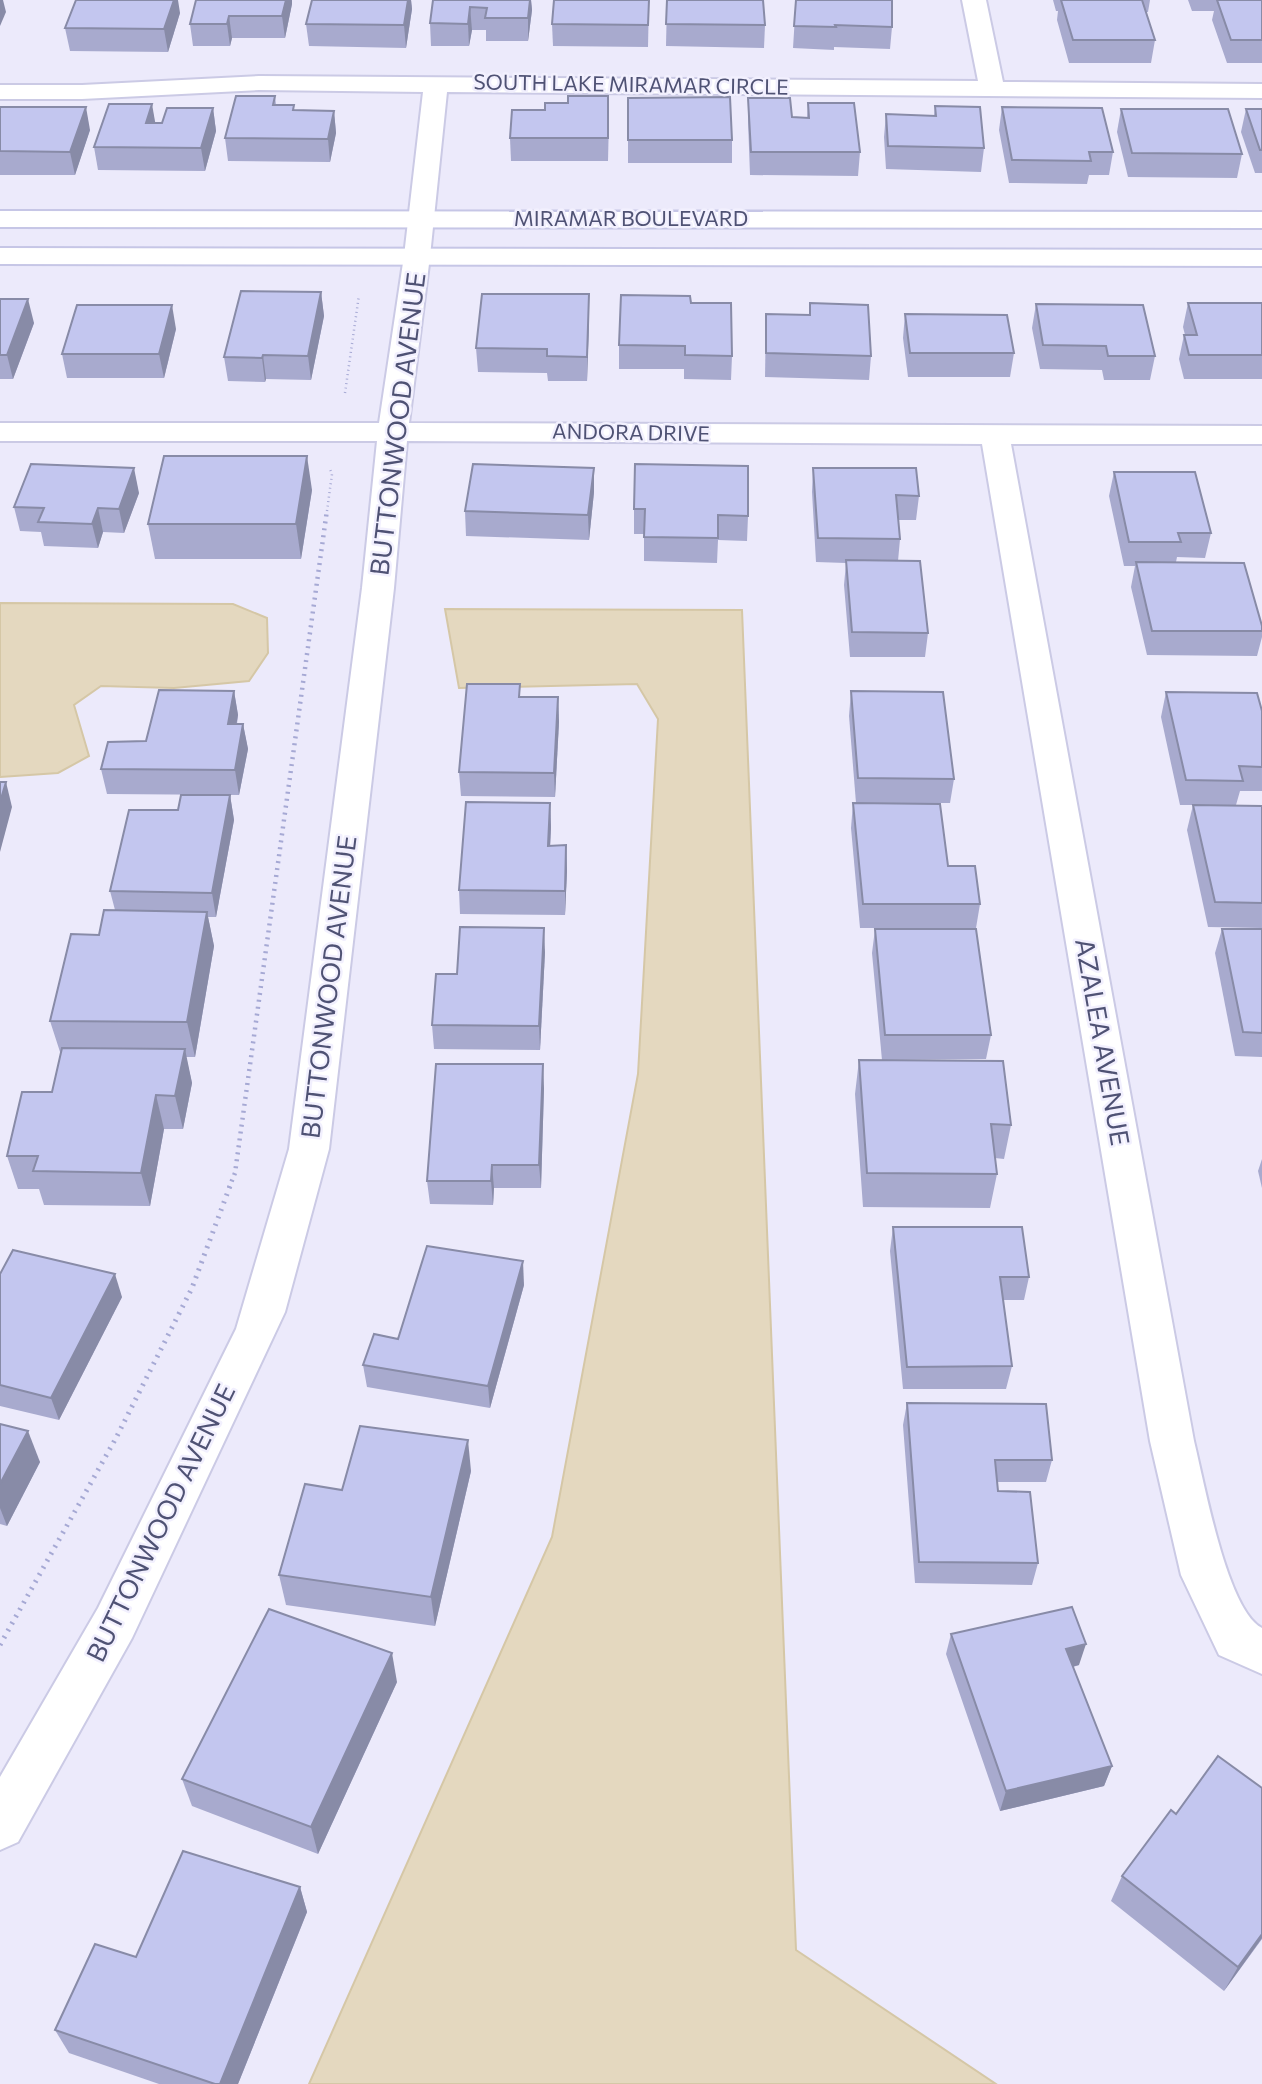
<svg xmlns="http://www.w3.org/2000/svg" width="1262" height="2084" viewBox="0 0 1262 2084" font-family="Commissioner,sans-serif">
<rect width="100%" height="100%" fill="#eceafb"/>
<g fill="#e4d8bf" stroke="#d5c7a6" stroke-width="2">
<polygon points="0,603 233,604 267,618 268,653 249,681 174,688 101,686 74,705 89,756 58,773 0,777"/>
<polygon points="445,609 742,610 796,1950 996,2084 309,2084 552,1537 638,1074 658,719 637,684 459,688"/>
</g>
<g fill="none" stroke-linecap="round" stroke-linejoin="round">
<defs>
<path id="street" d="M962,0H986L1003,82L1262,84V98L447,92L430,256L409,423L1262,426V444H1011L1194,1441C1204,1481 1227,1611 1262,1628V1674L1219,1655L1181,1575L1150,1441L982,444L407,441L394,588L329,1149L285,1312L132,1638L18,1842L0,1850V1777L98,1608L236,1329L289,1149L362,588L377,441H0V423H379L404,256L423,92L259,90L82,99H0V85H82L259,76L978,81Z"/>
<g id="secondary">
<polygon points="0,211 1262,212 1262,228 0,227"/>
<polygon points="0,248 1262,250 1262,266 0,264"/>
</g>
</defs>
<use href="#street" stroke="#cbcae5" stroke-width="4"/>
<use href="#secondary" stroke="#c6c6e6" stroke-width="4"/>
<g stroke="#a6a9d4" stroke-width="2.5" stroke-dasharray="1 3.5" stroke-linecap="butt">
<polyline points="345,393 359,295"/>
<polyline points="327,511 332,474 330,469"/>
</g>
<polyline stroke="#a6a9d4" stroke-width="4.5" stroke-dasharray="2 5" stroke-linecap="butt" points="229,1188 235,1173 327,510"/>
<polyline stroke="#a6a9d4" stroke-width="5" stroke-dasharray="2 6" stroke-linecap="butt" points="0,1645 116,1438 192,1288 230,1186"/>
<use href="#street" fill="#fff" fill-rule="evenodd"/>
<use href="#secondary" fill="#fff" fill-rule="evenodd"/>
</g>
<g fill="#a8aace">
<polygon points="312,0 411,0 412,9 406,48 309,46 306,24"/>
<polygon points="433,0 531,0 532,10 528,41 486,41 486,30 472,30 469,46 431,46 430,23"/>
<polygon points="649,0 648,47 553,46 552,24"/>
<polygon points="667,0 765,25 764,48 666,46"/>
<polygon points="796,0 892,27 890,49 834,47 834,50 793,48"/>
<polygon points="1053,0 1150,0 1148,12 1146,12 1155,40 1151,63 1069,63 1057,20 1058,11 1056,11"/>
<polygon points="1188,0 1262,0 1262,63 1227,63 1212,20 1214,11 1192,11"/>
<polygon points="292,4 285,38 232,38 230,46 193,46 190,24"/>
<polygon points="180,13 168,52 70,51 65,28"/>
<polygon points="275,96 276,105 295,110 334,111 336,133 330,162 228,161 225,138"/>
<polygon points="628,98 732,140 732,163 628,163"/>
<polygon points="748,98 792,117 807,118 808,103 860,152 858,176 750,175 748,121"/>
<polygon points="935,106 984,148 981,172 886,169 884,137 886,114 934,116"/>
<polygon points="0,107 90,130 75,175 0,175"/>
<polygon points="1002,107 1113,152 1109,175 1089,175 1087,184 1009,183 999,130"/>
<polygon points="213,108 216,131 205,171 98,170 94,147 162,123"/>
<polygon points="1121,109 1242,154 1237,178 1128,177 1117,132"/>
<polygon points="1246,109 1262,109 1262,173 1255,173 1241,132"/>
<polygon points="609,119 608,161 511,161 510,138"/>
<polygon points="321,292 324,316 311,380 266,379 265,382 228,381 224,357"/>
<polygon points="0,299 34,323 13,379 0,379"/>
<polygon points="691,303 732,356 731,380 684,379 684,369 619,369 619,345"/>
<polygon points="1188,303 1262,303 1262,379 1184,379 1179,359 1184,335 1185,335 1183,327"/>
<polygon points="1036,304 1155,356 1150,380 1104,380 1102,370 1040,369 1032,328"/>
<polygon points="766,314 809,315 871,356 869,380 765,377"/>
<polygon points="905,314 1014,353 1010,377 908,377 903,338"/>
<polygon points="589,318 587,381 548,381 547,373 478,372 476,348"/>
<polygon points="176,329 164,378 67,378 62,354"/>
<polygon points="813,468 919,496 916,520 898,520 900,539 898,561 928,633 925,657 850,657 844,585 846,563 816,562 812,492"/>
<polygon points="1114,472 1211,533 1205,558 1177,557 1176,562 1262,626 1262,637 1257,656 1147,655 1131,587 1135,566 1124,566 1109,496"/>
<polygon points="312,490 301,559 155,559 148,524"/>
<polygon points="594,492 589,540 466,536 465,511"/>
<polygon points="139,493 124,533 103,532 98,548 44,546 41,532 20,531 14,507"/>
<polygon points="634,509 748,516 747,541 718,540 717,563 644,561 644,534 634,534"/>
<polygon points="234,691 238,715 237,724 243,724 248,749 239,795 107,794 101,769 146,741"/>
<polygon points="851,691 954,779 950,803 856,803 849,716"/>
<polygon points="1166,692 1262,711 1262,791 1240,791 1236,805 1180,805 1161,717"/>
<polygon points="521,697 558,697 559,722 555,797 461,796 459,772"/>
<polygon points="230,795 234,820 216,917 208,917 214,946 195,1057 186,1057 192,1083 183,1129 164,1129 150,1206 44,1205 39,1189 18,1189 7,1156 52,1092 61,1055 50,1021 99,935 115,910 110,891 178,810"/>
<polygon points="550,803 551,827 550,846 566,845 567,870 565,915 460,914 459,890"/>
<polygon points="853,803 948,866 980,904 976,928 860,928 851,828"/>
<polygon points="1193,805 1262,806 1262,928 1208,927 1187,830"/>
<polygon points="875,929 991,1035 986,1059 882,1060 872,953"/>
<polygon points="1222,929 1262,929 1262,1057 1235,1056 1215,953"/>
<polygon points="545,952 540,1050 434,1049 432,1025 457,974"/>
<polygon points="859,1060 1011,1125 1004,1159 995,1158 997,1174 990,1208 863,1207 855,1094"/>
<polygon points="544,1088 541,1188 494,1188 493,1205 430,1204 427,1181"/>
<polygon points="1262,1159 1262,1188 1258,1171"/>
<polygon points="893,1227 1029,1277 1024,1300 1003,1300 1012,1366 1006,1389 903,1389 890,1251"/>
<polygon points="0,1274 122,1297 59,1420 0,1406"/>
<polygon points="524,1285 490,1408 367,1387 363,1365 398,1339"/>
<polygon points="907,1403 1052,1460 1046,1482 997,1482 998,1491 1038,1563 1032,1585 915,1583 903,1425"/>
<polygon points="0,1424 40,1462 7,1526 0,1524"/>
<polygon points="471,1471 435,1626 286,1605 279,1575"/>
<polygon points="951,1634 1079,1665 1073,1667 1112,1766 1104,1786 1000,1811 946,1654"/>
<polygon points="397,1682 318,1854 192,1806 182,1779"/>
<polygon points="1262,1788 1262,1939 1224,1991 1111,1901 1122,1876 1176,1814"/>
<polygon points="300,1887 307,1912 238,2084 159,2084 69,2053 55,2030 136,1957"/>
</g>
<g fill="#888ba7">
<polygon points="0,0 3,0 6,12 0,26"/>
<polygon points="174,0 178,0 180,13 168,52 164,29"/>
<polygon points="286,0 292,0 292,4 285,38 282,16"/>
<polygon points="408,0 411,0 412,9 406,48 404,25"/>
<polygon points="530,0 531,0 532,10 528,41 528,18"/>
<polygon points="470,7 472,30 469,46 468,24"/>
<polygon points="229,16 232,38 230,46 227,24"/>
<polygon points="152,104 156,127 146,123"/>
<polygon points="86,107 90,130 75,175 70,152"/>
<polygon points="213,108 216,131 205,171 201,148"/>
<polygon points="334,111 336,133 330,162 328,139"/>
<polygon points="321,292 324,316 311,380 308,356"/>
<polygon points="589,294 589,318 587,381 587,357"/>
<polygon points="28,299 34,323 13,379 7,355"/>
<polygon points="172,305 176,329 164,378 159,354"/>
<polygon points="263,355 266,379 265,382 262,358"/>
<polygon points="307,456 312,490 301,559 296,524"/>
<polygon points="134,468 139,493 124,533 119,509"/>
<polygon points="594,468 594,492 589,540 588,515"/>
<polygon points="98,508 103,532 98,548 92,524"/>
<polygon points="234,691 238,715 232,749 228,724"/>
<polygon points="558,697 559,722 555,797 554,773"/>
<polygon points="243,724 248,749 239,795 235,770"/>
<polygon points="6,782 12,807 0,852 0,802"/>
<polygon points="230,795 234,820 216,917 212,893"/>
<polygon points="550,803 551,827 549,870 548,846"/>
<polygon points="566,845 567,870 565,915 565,891"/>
<polygon points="207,912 214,946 195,1057 187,1022"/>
<polygon points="544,928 545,952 540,1050 539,1026"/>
<polygon points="185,1049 192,1083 183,1129 175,1096"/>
<polygon points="543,1064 544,1088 541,1188 539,1165"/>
<polygon points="156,1095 164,1129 150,1206 141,1173"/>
<polygon points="492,1165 494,1188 493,1205 491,1181"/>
<polygon points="523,1261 524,1285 490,1408 488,1386"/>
<polygon points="115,1274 122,1297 59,1420 51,1398"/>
<polygon points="28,1431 40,1462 7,1526 0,1508 0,1484"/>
<polygon points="468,1440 471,1471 435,1626 431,1597"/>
<polygon points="1086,1644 1079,1665 1059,1670 1066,1649"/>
<polygon points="392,1653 397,1682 318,1854 311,1827"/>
<polygon points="1112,1766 1104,1786 1000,1811 1006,1791"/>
<polygon points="300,1887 307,1912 238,2084 220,2084"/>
<polygon points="1262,1934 1262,1938 1224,1991 1238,1967"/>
</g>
<g fill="#c3c6ef" stroke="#888ba7" stroke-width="2">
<polygon points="76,0 174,0 164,29 65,28"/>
<polygon points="196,0 286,0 282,16 229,16 227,24 190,24"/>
<polygon points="312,0 408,0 404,25 306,24"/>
<polygon points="433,0 530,0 528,18 485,18 487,8 470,7 468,24 430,23"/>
<polygon points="554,0 649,0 648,25 552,24"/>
<polygon points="667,0 763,0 765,25 666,24"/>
<polygon points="796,0 892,0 892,27 835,25 836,27 794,26"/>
<polygon points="1061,0 1142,0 1155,40 1073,40"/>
<polygon points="1217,0 1262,0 1262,40 1231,40"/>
<polygon points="236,96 275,96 273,105 294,105 293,110 334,111 328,139 225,138"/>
<polygon points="568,96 608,96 608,138 510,138 512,110 545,110 545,103 568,103"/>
<polygon points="730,97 732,140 628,140 628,98"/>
<polygon points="748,98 790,98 792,117 809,118 808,103 854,103 860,152 751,152"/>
<polygon points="109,104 152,104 146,123 162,123 167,108 213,108 201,148 94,147"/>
<polygon points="935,106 980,107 984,148 888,146 886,114 936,116"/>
<polygon points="0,107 86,107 70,152 0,151"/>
<polygon points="1002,107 1102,108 1113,152 1089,152 1091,161 1012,160"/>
<polygon points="1121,109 1228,109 1242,154 1132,153"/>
<polygon points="1246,109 1262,109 1262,150 1260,150"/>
<polygon points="241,291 321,292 308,356 263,355 262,358 224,357"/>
<polygon points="482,294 589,294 587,357 547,356 547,349 476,348"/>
<polygon points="621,295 690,296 691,303 731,303 732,356 685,355 685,346 619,345"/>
<polygon points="0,299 28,299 7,355 0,355"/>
<polygon points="810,303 868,305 871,356 766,353 766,314 810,315"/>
<polygon points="1188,303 1262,303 1262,355 1189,355 1184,335 1197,335"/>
<polygon points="1036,304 1143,305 1155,356 1108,356 1106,346 1043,345"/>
<polygon points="77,305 172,305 159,354 62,354"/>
<polygon points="905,314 1007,315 1014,353 910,353"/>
<polygon points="164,456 307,456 296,524 148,524"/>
<polygon points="31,464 134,468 119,509 98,508 92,524 38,522 44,508 14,507"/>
<polygon points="473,464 594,468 588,515 465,511"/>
<polygon points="635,464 748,466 748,516 718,515 718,538 644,537 645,509 634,509"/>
<polygon points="813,468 916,468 919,496 896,495 900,539 818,538"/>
<polygon points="1114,472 1195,472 1211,533 1178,533 1181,542 1129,542"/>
<polygon points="846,560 920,561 928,633 852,632"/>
<polygon points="1136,562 1244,563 1262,626 1262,631 1152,631"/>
<polygon points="467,684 520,684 519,697 558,697 554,773 459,772"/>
<polygon points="159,690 234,691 228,724 243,724 235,770 101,769 108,742 146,741"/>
<polygon points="851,691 943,692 954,779 858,778"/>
<polygon points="1166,692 1257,693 1262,711 1262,767 1239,766 1243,781 1186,780"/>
<polygon points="0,782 6,782 0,802"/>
<polygon points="181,795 230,795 212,893 110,891 129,810 178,810"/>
<polygon points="466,802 550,803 548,846 566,845 565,891 459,890"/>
<polygon points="853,803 940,804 948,866 975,866 980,904 863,904"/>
<polygon points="1193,805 1262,806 1262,903 1215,902"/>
<polygon points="104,910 207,912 187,1022 50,1021 71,934 99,935"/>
<polygon points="460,927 544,928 539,1026 432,1025 436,974 457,974"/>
<polygon points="875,929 976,929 991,1035 885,1035"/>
<polygon points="1222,929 1262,929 1262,1033 1243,1032"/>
<polygon points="62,1048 185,1049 175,1096 156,1095 141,1173 33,1171 38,1156 7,1156 22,1092 52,1092"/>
<polygon points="859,1060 1003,1061 1011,1125 991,1124 997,1174 867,1173"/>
<polygon points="436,1064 543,1064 539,1165 492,1165 491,1181 427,1181"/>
<polygon points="893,1227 1022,1227 1029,1277 1000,1277 1012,1366 907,1367"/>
<polygon points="427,1246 523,1261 488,1386 363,1365 374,1334 398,1339"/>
<polygon points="13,1250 115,1274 51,1398 0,1385 0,1274"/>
<polygon points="907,1403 1046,1404 1052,1460 995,1460 998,1491 1030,1492 1038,1563 919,1562"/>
<polygon points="0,1424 28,1431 0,1484"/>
<polygon points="360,1426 468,1440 431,1597 279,1575 305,1484 342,1490"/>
<polygon points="1072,1607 1086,1644 1066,1649 1112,1766 1006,1791 951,1634"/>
<polygon points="269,1609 392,1653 311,1827 182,1779"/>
<polygon points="1218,1756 1262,1788 1262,1934 1238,1967 1122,1876 1171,1810 1176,1814"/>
<polygon points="183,1851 300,1887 220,2084 215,2084 55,2030 95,1944 136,1957"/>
</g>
<g text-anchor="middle" stroke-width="5" stroke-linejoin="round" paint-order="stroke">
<g font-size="21" fill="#4f5274" stroke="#f2f0fe">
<text transform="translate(631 85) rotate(1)" y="7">SOUTH LAKE MIRAMAR CIRCLE</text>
<text x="631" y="226">MIRAMAR BOULEVARD</text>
<text transform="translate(631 433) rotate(1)" y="7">ANDORA DRIVE</text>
</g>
<g font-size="26" fill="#4f5274" stroke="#f2f0fe">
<text transform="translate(398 424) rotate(-83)" y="9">BUTTONWOOD AVENUE</text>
<text transform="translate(329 987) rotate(-83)" y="9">BUTTONWOOD AVENUE</text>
<text transform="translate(1102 1042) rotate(80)" y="9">AZALEA AVENUE</text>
<text transform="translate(161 1523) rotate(-64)" y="9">BUTTONWOOD AVENUE</text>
</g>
</g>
</svg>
